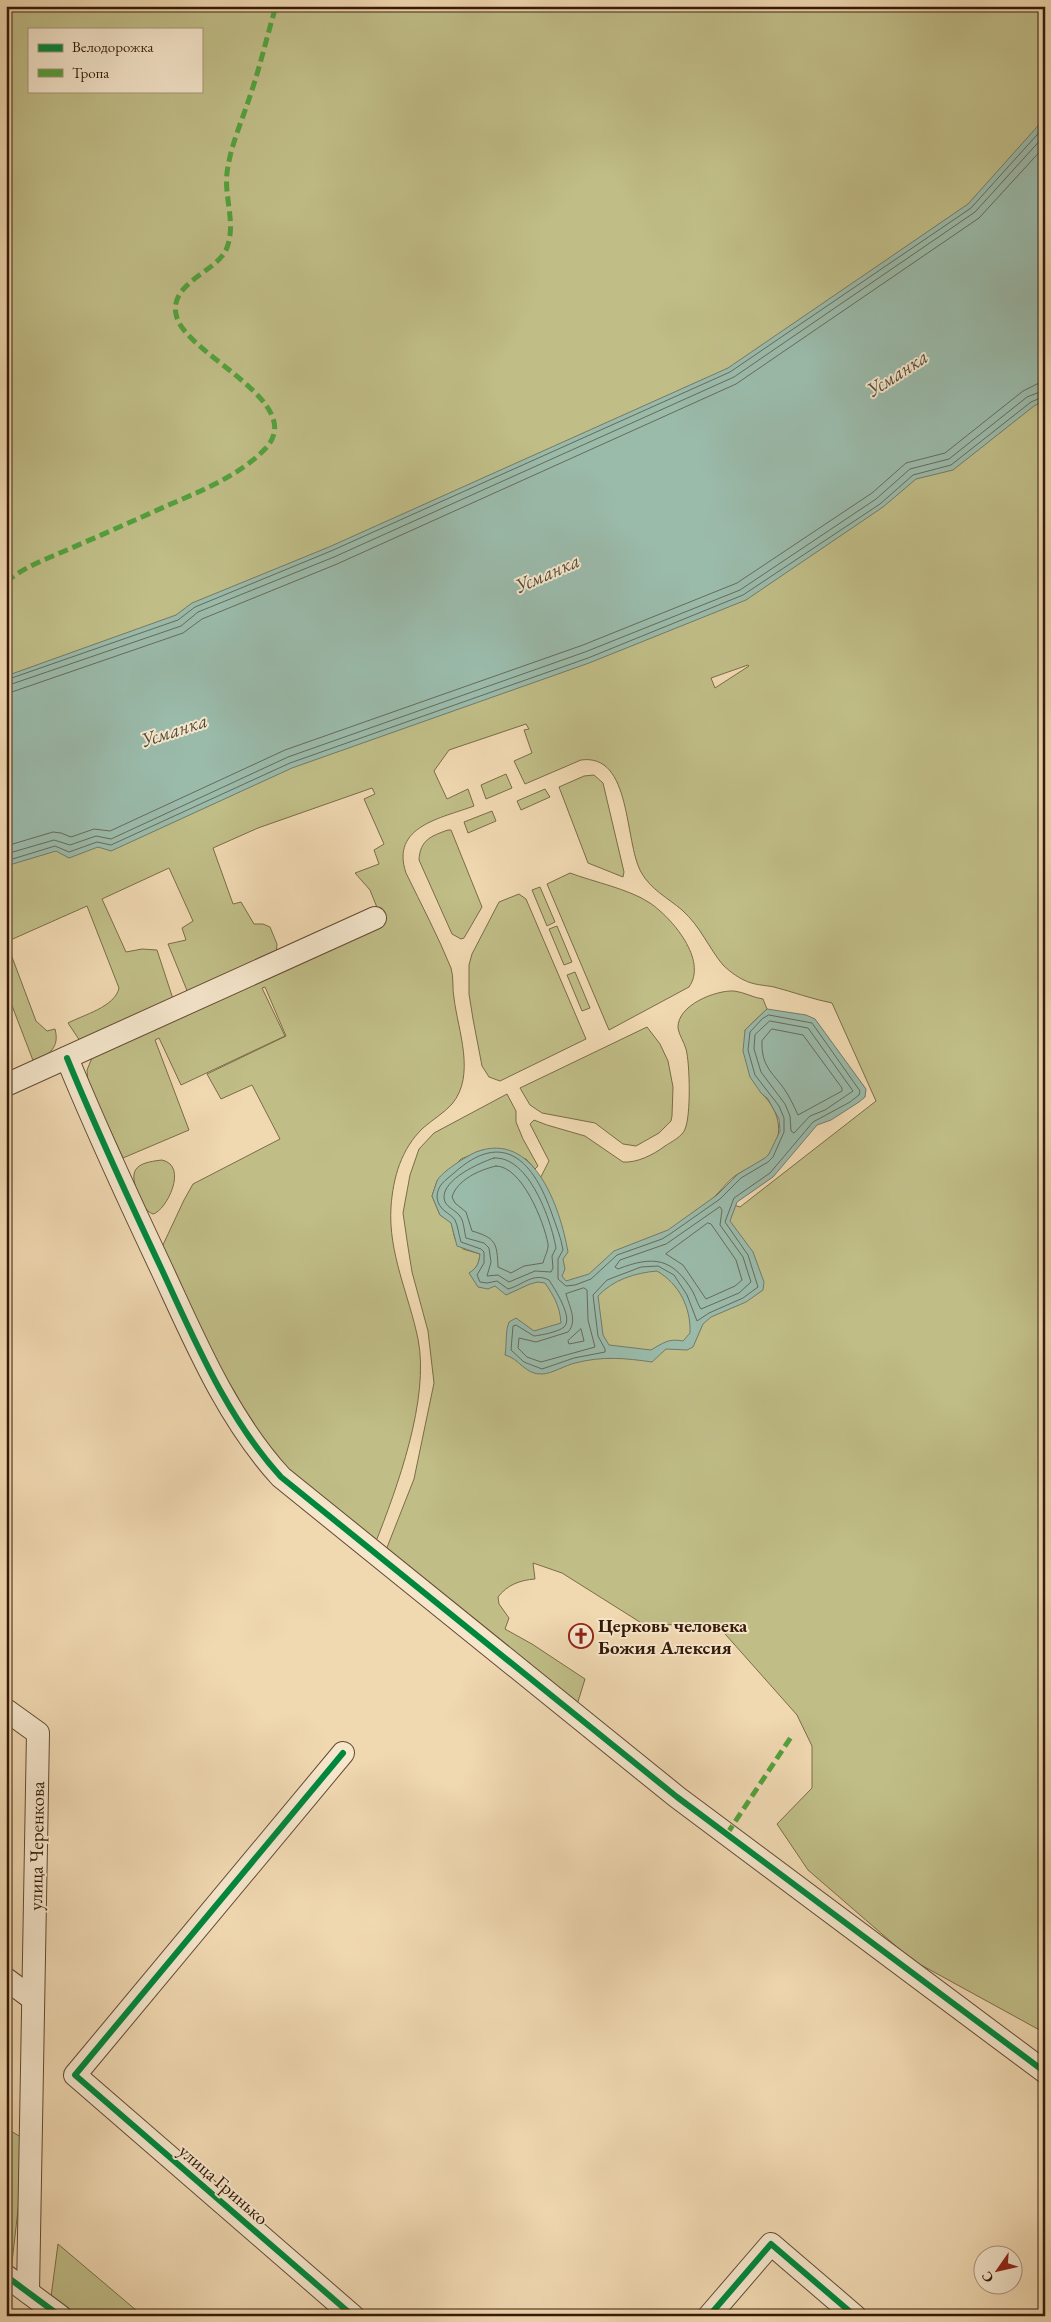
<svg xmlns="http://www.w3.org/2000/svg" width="1051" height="2322" viewBox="0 0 1051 2322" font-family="'EB Garamond',serif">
<rect width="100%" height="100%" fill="#f0d8b1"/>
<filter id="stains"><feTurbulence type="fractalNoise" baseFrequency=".004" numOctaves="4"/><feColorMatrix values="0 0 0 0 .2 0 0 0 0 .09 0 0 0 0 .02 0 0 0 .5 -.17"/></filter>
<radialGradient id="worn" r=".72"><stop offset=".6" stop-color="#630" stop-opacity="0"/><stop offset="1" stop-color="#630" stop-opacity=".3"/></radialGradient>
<g fill="#c0bd87" stroke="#7a6c47" fill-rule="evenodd">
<path d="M6,6H1045V2033L912,1960L808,1870L777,1824L812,1788V1746L797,1715L718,1626L643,1624L562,1573L533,1563L535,1579C520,1580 507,1585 498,1597L499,1604L509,1618L505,1629L532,1644L585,1679L576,1708L386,1550L414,1479L434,1383L428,1331L412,1272L408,1247L403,1213L410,1175L419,1149L434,1133L507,1094L516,1111V1122L523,1139L538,1166L535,1169L526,1159L483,1150L461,1159L450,1171L442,1175L437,1181L432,1196L440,1215L451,1222L455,1239L463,1249L480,1254C479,1263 477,1268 470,1273L484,1288L549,1161L530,1124L534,1120L547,1125L585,1136L623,1162C637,1163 653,1155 665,1146C671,1142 683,1136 685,1129C691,1116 690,1064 686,1049C684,1042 679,1035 678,1028C677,1005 716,990 734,991C744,992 754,998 763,999L767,1009L745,1030L761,1093C780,1110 787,1138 765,1158C758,1165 747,1168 738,1174C729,1179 721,1191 713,1198L740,1207L876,1101L832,1003C812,999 793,992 774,987C764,985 753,985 744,980C737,977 728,970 723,965C708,947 701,927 682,910C668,898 650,889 641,872C624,841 632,753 581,760L525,784L514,761L532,753L524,730L529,729L526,724L449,750L434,771L447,799L468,789L474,806C442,818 390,826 406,873C421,904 438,936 451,968C454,977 452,989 454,998C458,1031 476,1075 452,1104C444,1113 432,1120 423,1128C401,1149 393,1178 391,1207C388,1253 409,1295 418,1339C430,1399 397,1488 375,1544L286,1467L265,1443L221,1372L162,1247L184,1200L193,1184L280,1139L252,1085L221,1099L207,1074L286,1036L265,987L262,988L285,1036L181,1085L159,1038L155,1040L189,1130L123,1158L88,1083L87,1070L92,1058L380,915L370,890L355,873L379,864L374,850L384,844L364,799L375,794L372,788L258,828L213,848L233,904L241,902L254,924H263L270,927L277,944L276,956L188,993L168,944L186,940L182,928L193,921L169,868L102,899L126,952L142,949L157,950L174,1002L80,1041L68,1023C83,1015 115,1007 119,988L87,906L6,942ZM29,29H201V91H29ZM748,665L749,666L715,688L711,678Z"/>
<polygon points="506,774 512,788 486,799 481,785"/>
<polygon points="594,775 603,783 624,872 623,877 588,863 559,787 584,776"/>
<polygon points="545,789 550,797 521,810 517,801"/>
<polygon points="492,811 496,821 468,833 464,822"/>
<path d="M448,830H451L482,907L464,938L461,939L452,934L419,860C420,840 431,836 448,830Z"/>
<path d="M570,873C594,882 629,889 650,903C672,918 708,960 689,987L609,1030L547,884Z"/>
<polygon points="540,887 555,922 547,926 532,890"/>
<polygon points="519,894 526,899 586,1039 500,1081 489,1077 482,1066 473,1019 469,994 469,965 472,954 499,902"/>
<polygon points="557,926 572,962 564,965 549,929"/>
<path d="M9,949L36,1021L47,1031L55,1029C60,1048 49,1054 34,1063L6,990V951Z"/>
<polygon points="575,972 590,1008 582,1011 567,975"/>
<polygon points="647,1027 660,1044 668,1061 673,1087 672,1116 671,1121 659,1133 636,1146 623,1144 595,1123 542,1113 530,1105 520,1088"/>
<path d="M162,1160C189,1166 166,1211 153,1214C145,1211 143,1203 139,1196C128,1170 134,1163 162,1160Z"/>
<polygon points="9,2130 26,2140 11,2271 6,2267 6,2135"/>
<polygon points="58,2244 143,2316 78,2316 51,2297"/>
</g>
<g fill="#9abaaa" stroke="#727a69" fill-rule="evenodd">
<polygon points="1045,118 1045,400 1034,406 953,470 916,479 883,507 746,600 589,663 292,768 111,851 98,847 69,858 56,851 6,866 6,676 176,615 192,603 329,547 728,368 968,204"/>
<path d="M767,1009L806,1015L815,1019L866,1089L865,1097L859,1102L831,1120L817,1125L773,1177L737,1202L730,1221L753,1252L764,1282L763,1290L746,1302L711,1317L703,1324L693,1347L687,1350L666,1349L652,1362C625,1358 602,1356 575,1363C566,1365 551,1374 542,1374C525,1375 519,1358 505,1355C507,1344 505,1332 509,1322L516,1318L534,1331L561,1323C560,1307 554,1296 545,1283L538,1282L530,1284L506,1295L495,1286L488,1289L478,1287L469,1273C477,1268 479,1263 480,1254L457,1246L451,1223L440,1215L432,1196C434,1191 435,1186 437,1181C441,1172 467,1156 476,1152C534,1130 560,1207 568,1252L563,1259L565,1269L562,1276L566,1281L589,1274L614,1251L668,1230L717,1195L738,1174L765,1158L769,1154L780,1131L779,1119L768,1099L761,1093L750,1077L743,1051L745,1030ZM657,1271C679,1284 691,1307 690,1333L683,1341C669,1338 663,1343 651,1350L609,1345L603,1335L598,1296C613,1280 634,1273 657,1271Z"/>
</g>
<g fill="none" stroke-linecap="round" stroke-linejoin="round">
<g stroke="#686a58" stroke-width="1">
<polyline points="6,680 178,620 195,607 331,551 730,372 971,208 1045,126"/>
<polyline points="6,686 181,626 198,612 334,557 734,377 975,212 1045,135"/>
<polyline points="6,694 183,633 202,619 337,564 736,384 979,218 1045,146"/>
<polyline points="6,846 53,832 61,833 71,837 94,829 110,831 285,750 583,645 737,583 872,493 906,463 945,453 1023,391 1037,384 1045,383"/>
<polyline points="6,854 54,840 70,845 96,836 111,839 288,757 585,652 740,590 876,499 910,469 949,459 1027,397 1045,390"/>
<polyline points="6,861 55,846 69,852 97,842 111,845 290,763 588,658 743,595 880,504 913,475 951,465 1031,402 1045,396"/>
<path d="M769,1015L812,1023L860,1091L859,1095L850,1102L813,1122L770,1173L734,1198L725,1222L748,1255L758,1287L743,1298L709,1313L697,1321L687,1295L674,1275L658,1266L641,1267L607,1280L593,1295L598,1336L605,1349V1352L574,1358L542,1369L524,1362L511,1350L513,1326L516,1325L534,1336C542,1335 558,1332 564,1327C574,1318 554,1288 549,1280C533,1272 523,1285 508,1289L497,1281L487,1283L480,1282L477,1275L484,1263V1252L481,1249L461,1242C459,1236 458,1226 455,1220C451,1213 438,1211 437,1197C437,1185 446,1180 454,1173C504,1128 534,1162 552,1214C556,1226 561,1237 563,1250L558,1259V1279L566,1286L575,1285L591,1279L617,1255L662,1239L670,1234L720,1199L741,1178L768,1162L773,1157L784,1132V1118L779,1106L755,1075L748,1050L750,1032L762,1019Z"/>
<polygon points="770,1021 808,1028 853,1091 825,1110 810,1116 794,1133 791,1131 790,1116 785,1104 761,1072 754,1049 755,1035"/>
<path d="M772,1029L803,1035L842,1088V1091L798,1115C794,1106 790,1098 785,1090C772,1072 761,1066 762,1041Z"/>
<path d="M494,1158C529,1156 551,1220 556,1248L552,1256L553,1268L551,1272L535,1271L509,1282L498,1275L487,1276L491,1262L489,1248L484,1243L466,1238C464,1231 464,1220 459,1215C454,1209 445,1207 444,1198C443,1179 479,1163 494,1158Z"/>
<path d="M496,1166C522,1166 544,1222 548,1244C549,1249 544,1258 543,1263L524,1266L511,1273L498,1267C497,1243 496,1238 472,1231L466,1212L455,1203L452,1197C457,1180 479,1170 496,1166Z"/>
<path d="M720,1207L722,1210L720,1225L743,1257L751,1282L739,1293L701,1309C698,1305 696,1298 693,1292C673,1258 654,1255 618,1269L615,1267L620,1260L666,1244Z"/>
<polygon points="708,1223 711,1224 736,1260 742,1280 735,1286 706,1299 683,1265 666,1254"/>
<path d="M584,1288L587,1290L588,1320L595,1347L541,1362L527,1357L518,1348L519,1338L536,1342L568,1332C578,1321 569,1306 566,1294Z"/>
<polygon points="581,1329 584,1341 569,1344 568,1341"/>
</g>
<defs>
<g id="minor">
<path d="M67,1058C96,1129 129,1200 162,1270C195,1341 227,1418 281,1477L677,1797L1045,2072"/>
<polyline points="6,1085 375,918"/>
<polyline points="6,1710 38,1733 28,2292"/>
<polyline points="343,1753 75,2075 353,2316"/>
<polyline points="6,1979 33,1999"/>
<polyline points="6,2276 60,2316"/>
<polyline points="709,2316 771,2244 855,2316"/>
</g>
</defs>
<use href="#minor" stroke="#644a32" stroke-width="24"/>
<use href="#minor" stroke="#f5e6cc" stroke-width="22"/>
<g stroke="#53a13d" stroke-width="5" stroke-dasharray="10 5" stroke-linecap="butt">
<path d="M6,582C24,567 46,559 67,550C99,536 131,522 164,507C198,492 238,477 265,449C309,403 189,356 177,318C166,284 215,273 226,250C237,225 224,199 227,173C230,147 242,121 250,96C260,67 267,36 276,6"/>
<polyline points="727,1834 791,1737"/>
</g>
<defs>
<g id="cycleway">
<path d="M67,1058C96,1129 129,1200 162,1270C195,1341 227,1418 281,1477L677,1797L1045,2072"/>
<polyline points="343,1753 75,2075 353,2316"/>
<polyline points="6,2276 60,2316"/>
<polyline points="709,2316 771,2244 855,2316"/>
</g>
</defs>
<use href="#cycleway" stroke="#f5e6cc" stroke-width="9"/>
<use href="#cycleway" stroke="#00873e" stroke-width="6"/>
</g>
<defs>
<symbol id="church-ring" viewBox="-11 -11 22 22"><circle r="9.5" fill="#f5e6cc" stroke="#8f2418" stroke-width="1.5"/><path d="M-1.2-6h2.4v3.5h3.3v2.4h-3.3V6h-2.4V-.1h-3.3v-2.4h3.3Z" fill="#8f2418"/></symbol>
</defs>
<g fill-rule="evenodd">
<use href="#church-ring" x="567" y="1622" width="28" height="28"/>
</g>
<g text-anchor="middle" stroke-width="4" stroke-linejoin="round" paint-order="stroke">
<g font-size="19" font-weight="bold" fill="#351a07" stroke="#f5e6cc" text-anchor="start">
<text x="598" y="1632">Церковь человека<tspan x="598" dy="22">Божия Алексия</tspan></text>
</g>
<g font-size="19" fill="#351a07" stroke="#f5e6cc">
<text transform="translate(36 1846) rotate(-89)" y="7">улица Черенкова</text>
<text transform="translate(224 2184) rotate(41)" y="7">улица Гринько</text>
</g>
<g font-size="20" font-style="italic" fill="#534a38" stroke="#f5e6cc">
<text transform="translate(897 373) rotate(-33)" y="7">Усманка</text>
<text transform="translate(547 573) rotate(-24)" y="7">Усманка</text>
<text transform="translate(174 730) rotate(-18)" y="7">Усманка</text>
</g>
</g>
<rect width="1051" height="2322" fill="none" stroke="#f0d8b1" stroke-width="25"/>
<rect x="8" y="8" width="1036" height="2307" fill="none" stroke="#351a07" stroke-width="2.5"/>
<rect x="12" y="12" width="1026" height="2297" fill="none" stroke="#351a07"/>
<rect x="28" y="28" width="175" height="65" fill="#f5e6cc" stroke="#a8947d"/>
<rect x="38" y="44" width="25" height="8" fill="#00873e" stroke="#a8947d"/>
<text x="72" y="52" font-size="15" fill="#351a07">Велодорожка</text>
<rect x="38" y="69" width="25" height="8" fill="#53a13d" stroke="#a8947d"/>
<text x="72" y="78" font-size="15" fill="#351a07">Тропа</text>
<g transform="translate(998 2270) rotate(236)"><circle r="24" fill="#f5e6cc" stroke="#a8947d"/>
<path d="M0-4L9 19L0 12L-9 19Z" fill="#8f2418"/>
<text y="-8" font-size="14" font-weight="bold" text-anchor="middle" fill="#351a07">С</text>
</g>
<rect width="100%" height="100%" filter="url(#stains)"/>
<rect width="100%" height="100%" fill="url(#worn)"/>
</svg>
